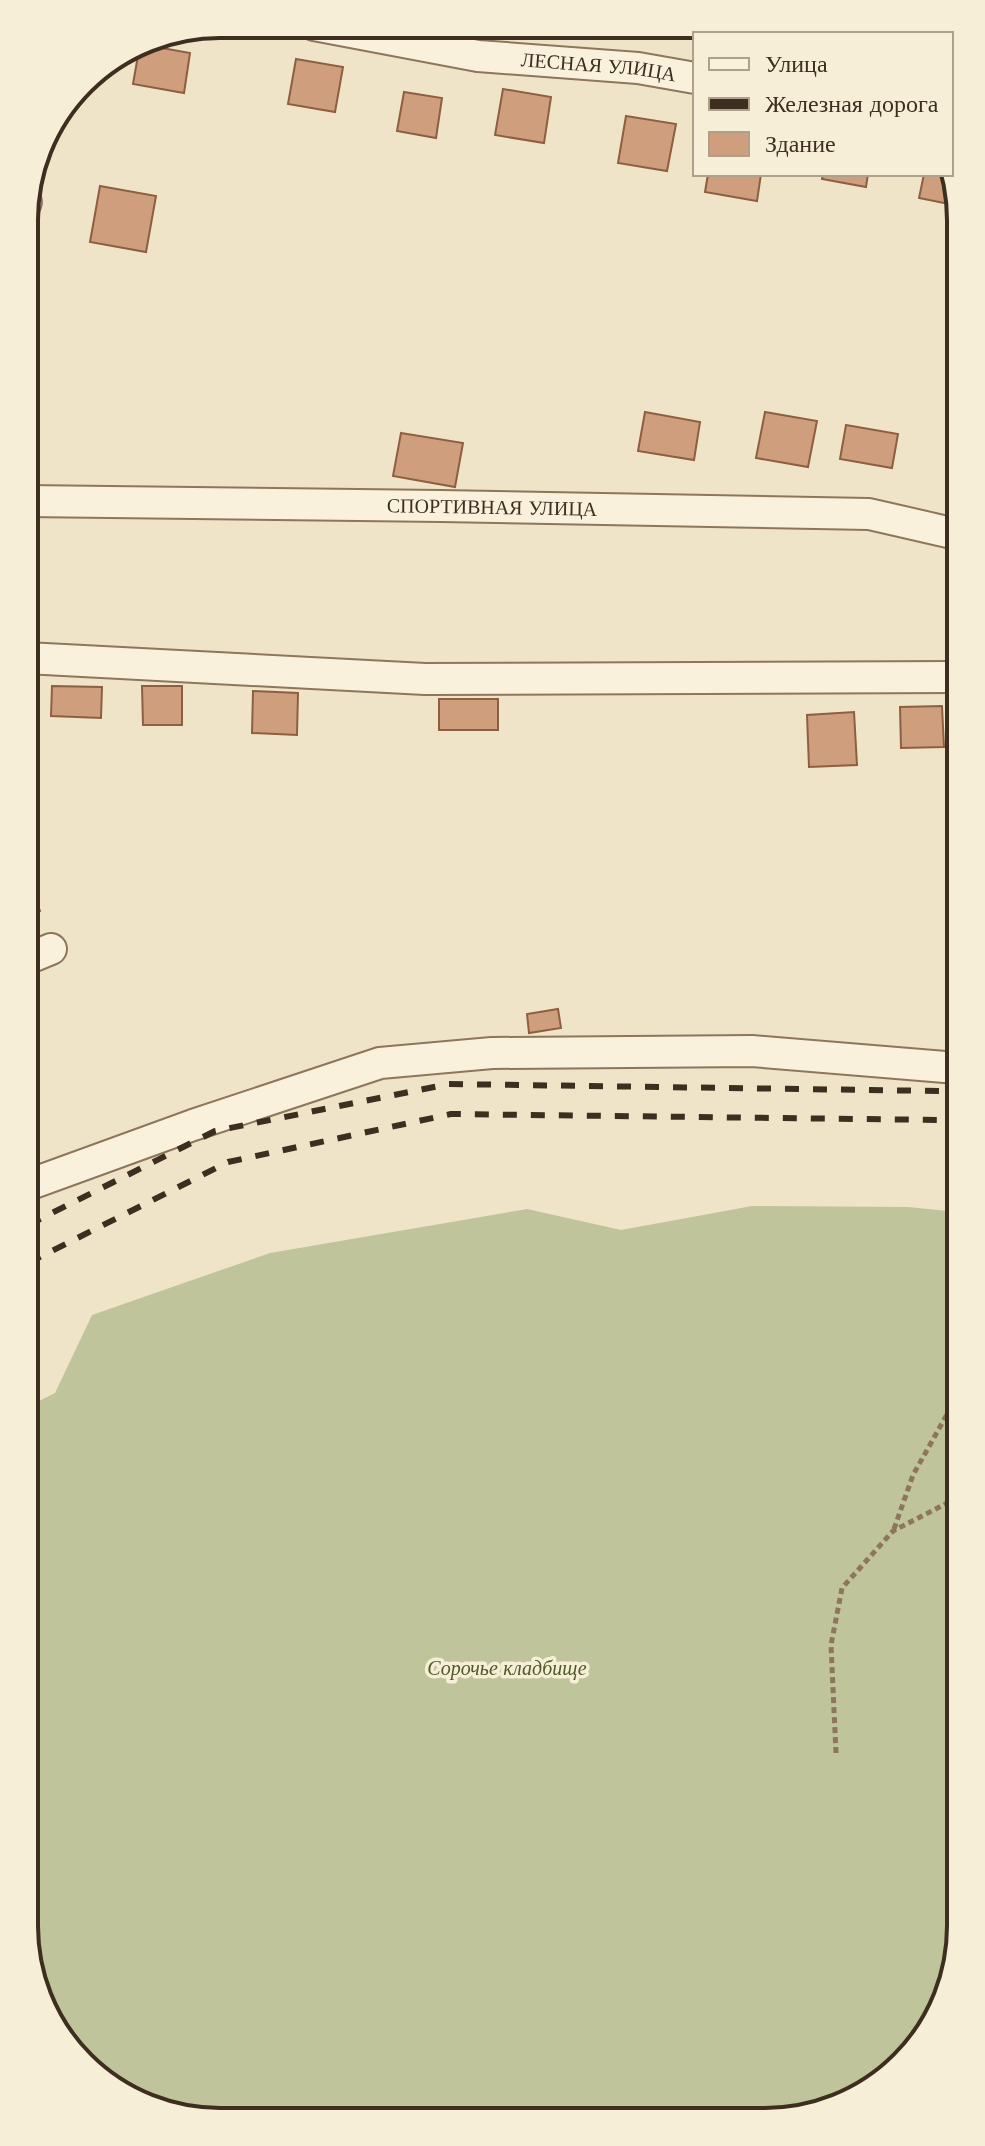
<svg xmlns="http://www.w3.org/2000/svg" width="985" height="2146" viewBox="0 0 985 2146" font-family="'Libre Baskerville',serif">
<rect width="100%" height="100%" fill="#f0e4c8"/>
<polygon fill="#bfc49a" points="752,1206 908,1207 958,1212 961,1939 920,2046 874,2089 816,2115 182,2118 90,2073 31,1977 29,1406 55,1393 92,1315 270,1253 527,1209 621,1230"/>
<g fill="#cf9f7d" stroke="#8d5f41" stroke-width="2">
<polygon points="780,28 803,28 813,33"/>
<polygon points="140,44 190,53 184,93 133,84"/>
<polygon points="296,59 343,67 335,112 288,104"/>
<polygon points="503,89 551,97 544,143 495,135"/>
<polygon points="404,92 442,98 436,138 397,131"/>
<polygon points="626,116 676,124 667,171 618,163"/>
<polygon points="951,164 954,169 954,205 919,198 924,174 951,174"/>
<polygon points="708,174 761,174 757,201 705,192"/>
<polygon points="823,174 868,174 866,187 822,179"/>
<polygon points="100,186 156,196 146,252 90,242"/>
<polygon points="645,412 700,422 694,460 638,451"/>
<polygon points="765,412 817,421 808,467 756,458"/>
<polygon points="846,425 898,434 892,468 840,459"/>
<polygon points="401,433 463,443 455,487 393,476"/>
<polygon points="52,686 102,687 101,718 51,716"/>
<polygon points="142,686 182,686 182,725 143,725"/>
<polygon points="253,691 298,693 297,735 252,733"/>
<rect x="439" y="699" width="59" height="31"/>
<polygon points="942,706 944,747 901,748 900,707"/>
<polygon points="854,712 857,765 809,767 807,715"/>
<polygon points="27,882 28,882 40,911 27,916"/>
<polygon points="558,1009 561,1028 529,1033 527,1014"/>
</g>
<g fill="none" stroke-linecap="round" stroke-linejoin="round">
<defs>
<g id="minor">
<path id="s1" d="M314,25L478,56L638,68L695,78"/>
<polyline points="24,207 26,202"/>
<path id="s2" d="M26,501L441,506L869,514L956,534"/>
<polyline points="26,658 425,679 956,677"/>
<polyline points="27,959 51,949"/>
<polyline points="28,1185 193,1125 380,1063 492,1053 752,1051 957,1068"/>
</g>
</defs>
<use href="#minor" stroke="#8d765c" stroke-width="34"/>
<g stroke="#8d765c" stroke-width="5" stroke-dasharray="6 4" stroke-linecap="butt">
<polyline points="894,1529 913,1475 959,1393"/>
<polyline points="836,1753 831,1645 842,1588 893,1531 959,1497"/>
</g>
<use href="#minor" stroke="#faf1dc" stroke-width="30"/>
<g stroke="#3d2e20" stroke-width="6" stroke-dasharray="14 14" stroke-linecap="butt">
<polyline points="28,1225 215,1131 449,1084 940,1091 958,1095"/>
<polyline points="28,1263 228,1162 451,1114 940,1120 958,1125"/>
</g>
</g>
<g text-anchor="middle" stroke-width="7" stroke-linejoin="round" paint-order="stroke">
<g font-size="20" fill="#3d2e20" stroke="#f7eed8">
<text dy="7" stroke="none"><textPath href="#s1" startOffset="288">ЛЕСНАЯ УЛИЦА</textPath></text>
<text dy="7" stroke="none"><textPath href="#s2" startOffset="466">СПОРТИВНАЯ УЛИЦА</textPath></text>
</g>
<g font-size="20" font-style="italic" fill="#4d5a26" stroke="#f7eed8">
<text x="507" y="1675">Сорочье кладбище</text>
</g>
</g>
<path d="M0 0H985V2146H0ZM220 38H765A182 182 0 0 1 947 220V1926A182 182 0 0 1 765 2108H220A182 182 0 0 1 38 1926V220A182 182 0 0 1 220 38Z" fill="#f7eed8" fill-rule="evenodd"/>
<path fill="none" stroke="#3d2e20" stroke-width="4" d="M220 38H765A182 182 0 0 1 947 220V1926A182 182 0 0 1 765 2108H220A182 182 0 0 1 38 1926V220A182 182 0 0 1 220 38Z"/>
<rect x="693" y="32" width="260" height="144" fill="#f7eed8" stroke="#ada18e" stroke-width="2"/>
<rect x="709" y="58" width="40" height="12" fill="#faf1dc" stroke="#ada18e" stroke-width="2"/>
<text x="765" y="72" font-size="24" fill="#3d2e20">Улица</text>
<rect x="709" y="98" width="40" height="12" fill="#3d2e20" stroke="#ada18e" stroke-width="2"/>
<text x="765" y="112" font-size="24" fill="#3d2e20">Железная дорога</text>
<rect x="709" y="132" width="40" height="24" fill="#cf9f7d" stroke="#ada18e" stroke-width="2"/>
<text x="765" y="152" font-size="24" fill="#3d2e20">Здание</text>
</svg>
